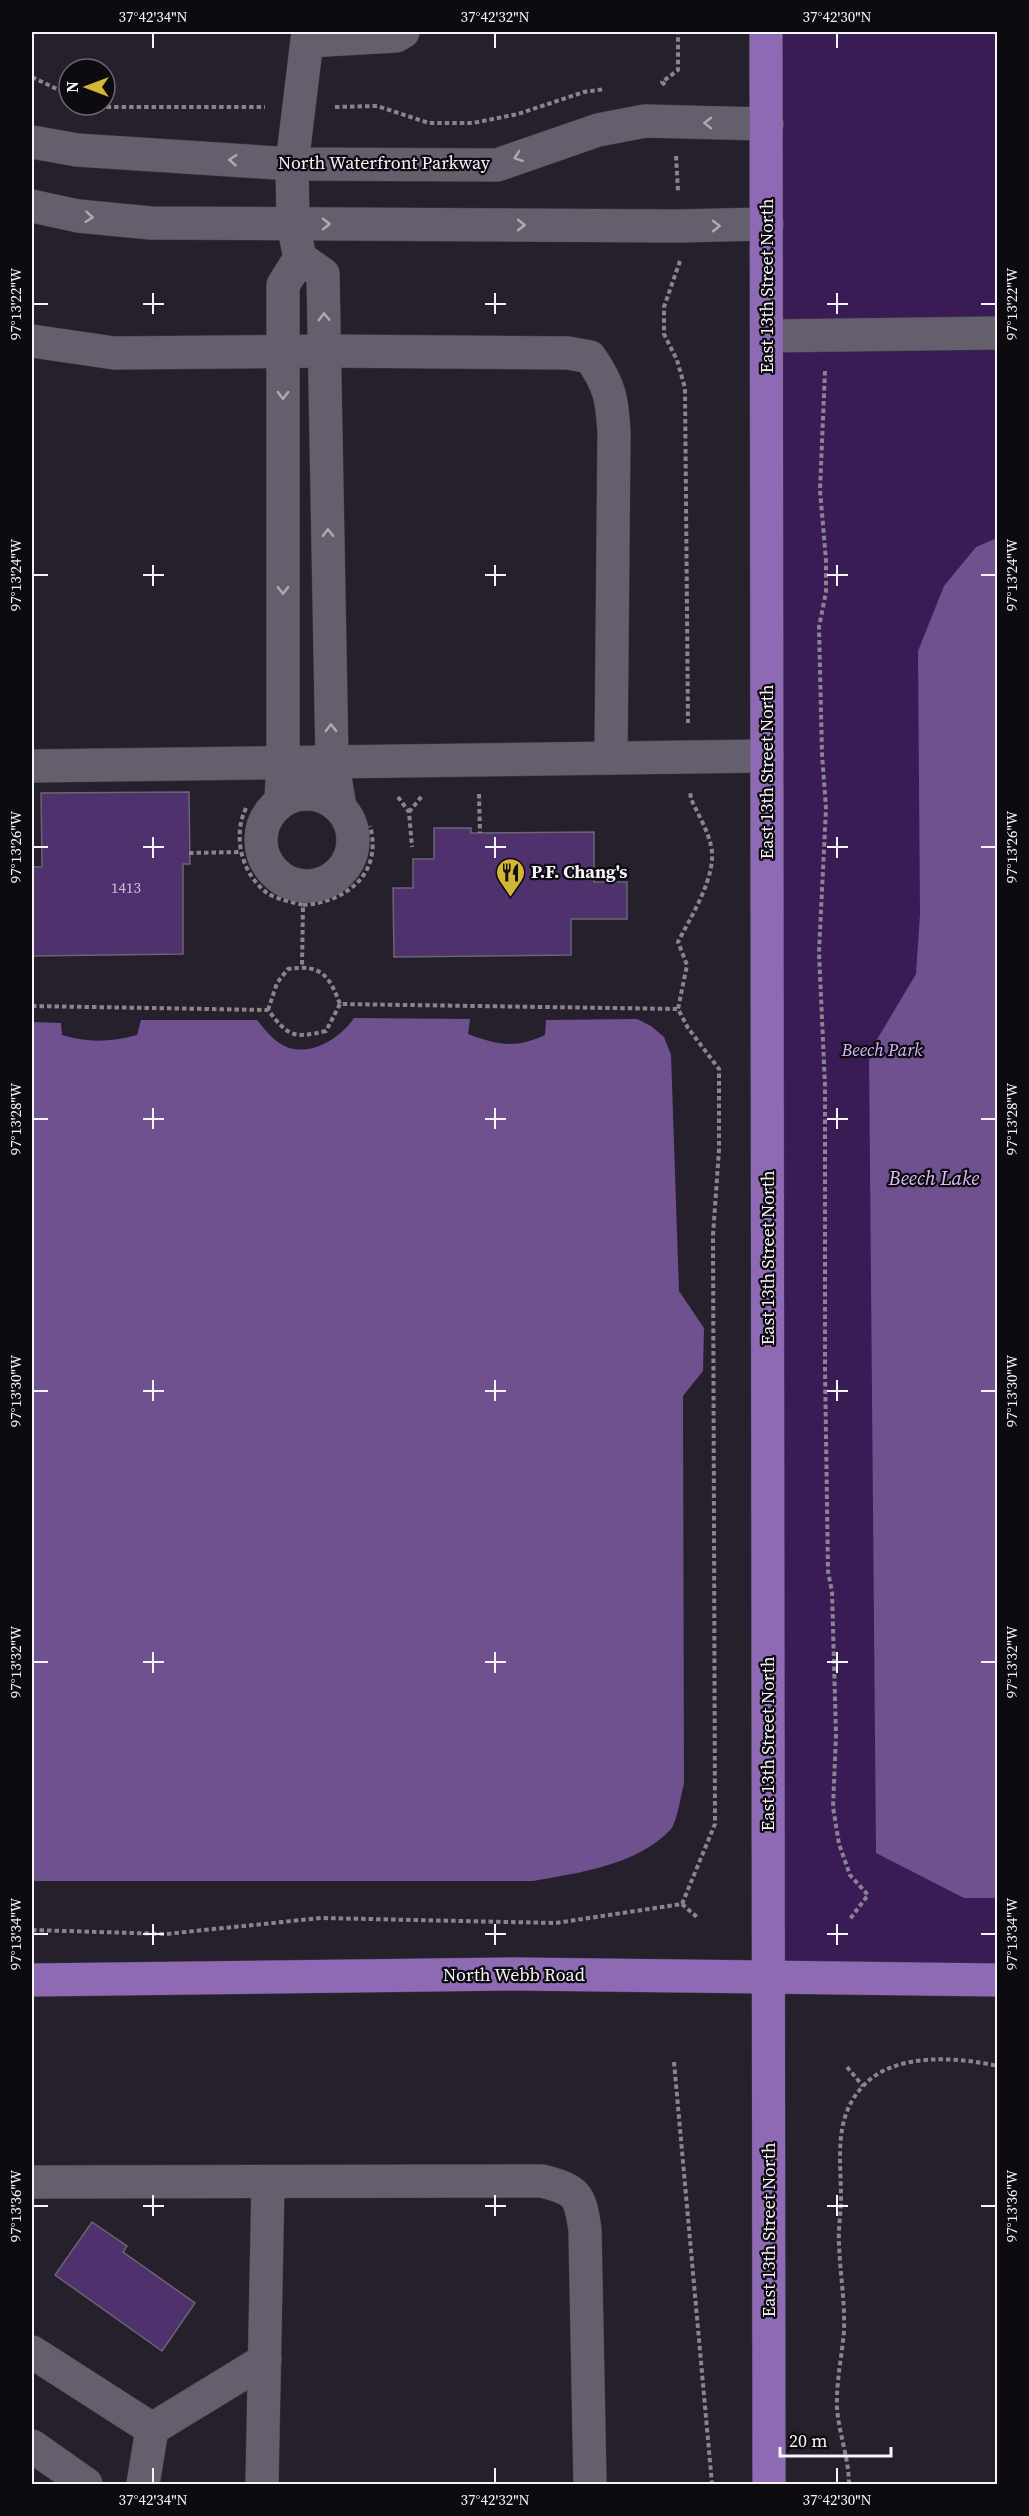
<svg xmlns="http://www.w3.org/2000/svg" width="1029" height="2516" viewBox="0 0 1029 2516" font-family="'Source Serif 4',serif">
<rect width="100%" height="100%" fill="#25202c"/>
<polygon fill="#391b55" points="766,32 997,32 997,1977 768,1977"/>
<g fill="#6f5190">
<polygon points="997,538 998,1898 964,1898 876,1853 869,1053 916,974 920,914 918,651 944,586 976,547"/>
<path d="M354,1018L470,1019L468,1034C498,1045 515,1049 545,1035L546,1020L637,1019L651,1026L664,1037L671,1055L679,1291L704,1328L703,1371L683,1396L684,1784C681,1794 677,1822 671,1829C638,1865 578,1873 533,1881H32V1022L61,1023L62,1035C89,1043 110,1042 137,1035L141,1020H257C267,1032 277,1046 294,1049C317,1053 342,1036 354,1018Z"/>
</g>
<g fill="#4f316d" stroke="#6b6573" stroke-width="1.5">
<polygon points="189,792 190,864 183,864 183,954 32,956 32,867 42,867 41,793"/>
<polygon points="434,828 471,828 471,833 594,832 594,882 627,882 627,919 571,919 571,955 394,957 393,888 413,888 413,859 434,859"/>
<polygon points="92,2222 127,2246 123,2252 195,2303 162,2351 55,2275"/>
</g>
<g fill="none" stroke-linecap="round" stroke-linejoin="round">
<defs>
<g id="minor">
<polyline points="308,32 292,164 293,224 300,258 323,274 332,760 340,807"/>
<polyline points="308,41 396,36 403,32"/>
<polyline points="32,142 77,150 292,164 497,165 598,130 645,121 767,124"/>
<polyline points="32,206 78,216 151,223 679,226 767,224"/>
<polyline points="767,336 998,333"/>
<path d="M32,341L114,353L325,351L568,353L590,357C610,386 612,398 614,432L611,758"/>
<polyline points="32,766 767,756"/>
<circle cx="307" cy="840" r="46"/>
<polyline points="281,800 283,762 283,285 300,258"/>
<path d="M32,2182L542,2181C577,2190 580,2194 585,2230L590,2484"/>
<polyline points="32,2352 152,2429 143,2484"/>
<polyline points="152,2429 265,2360"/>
<polyline points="32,2446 86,2484"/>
<polyline points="262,2484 268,2182"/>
</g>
<g id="major">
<polyline points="766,32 769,2484"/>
<polyline points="32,1980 518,1974 998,1980"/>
</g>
</defs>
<use href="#minor" stroke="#413c47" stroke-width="34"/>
<use href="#major" stroke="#413c47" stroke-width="34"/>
<g stroke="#89858f" stroke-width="4" stroke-dasharray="4.5 3" stroke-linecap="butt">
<polyline points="32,77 69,95"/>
<polyline points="665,85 662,82 678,70 678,32"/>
<polyline points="92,105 97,107 265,107"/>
<polyline points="335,107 377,106 429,123 473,123 518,114 584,92 605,89"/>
<polyline points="676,156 678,191"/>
<polyline points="680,261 664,307 664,334 677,360 685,388 688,723"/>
<polyline points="825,371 820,490 826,560 826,592 819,627 822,754 826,808 819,952 825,1086 825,1368 828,1571 832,1592 836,1735 833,1807 839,1844 850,1875 868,1895 850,1919"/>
<polyline points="479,794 480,833"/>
<polyline points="398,797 409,812 412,847"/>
<path d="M246,808C232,837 242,874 267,893C276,899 292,902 303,905L302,967"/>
<polyline points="409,812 422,796"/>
<polyline points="189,853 241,852"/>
<path d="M303,905C347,902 383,873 370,826"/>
<path d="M32,1006L268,1010C288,1036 293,1039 326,1031L340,1004L678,1009"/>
<path d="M268,1010L277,983L288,969C321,964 329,975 340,1004"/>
<polyline points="682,1904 698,1918"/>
<path d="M32,1930L166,1934L321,1918L556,1923L682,1904L715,1824L713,1235L719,1150V1069L688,1028L678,1009L687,965L678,942C690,918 718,875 711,846C708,831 698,814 691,799L690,791"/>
<polyline points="674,2062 712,2484"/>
<polyline points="847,2067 863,2086"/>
<path d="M849,2484C849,2459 839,2434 837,2408C836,2382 842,2356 844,2331C845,2301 840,2273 839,2244C838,2229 841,2214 841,2198C841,2159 833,2118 863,2086C894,2052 957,2057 998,2066"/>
</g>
<use href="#minor" stroke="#655f6d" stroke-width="33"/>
<use href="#major" stroke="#8e69b4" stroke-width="33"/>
</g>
<defs><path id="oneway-chevron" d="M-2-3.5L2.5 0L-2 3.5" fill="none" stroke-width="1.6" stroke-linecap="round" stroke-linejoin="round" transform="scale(1.5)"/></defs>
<g stroke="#aea9b4">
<use href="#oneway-chevron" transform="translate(708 123) rotate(-179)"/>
<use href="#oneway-chevron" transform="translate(518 157) rotate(161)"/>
<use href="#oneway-chevron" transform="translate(233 160) rotate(-176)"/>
<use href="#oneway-chevron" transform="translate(89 217) rotate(5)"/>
<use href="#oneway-chevron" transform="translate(326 224)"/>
<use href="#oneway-chevron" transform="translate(521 225)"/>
<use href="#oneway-chevron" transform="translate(716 226) rotate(-1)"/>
<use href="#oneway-chevron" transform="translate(324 317) rotate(-92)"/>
<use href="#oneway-chevron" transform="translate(283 395) rotate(90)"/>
<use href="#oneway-chevron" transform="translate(328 533) rotate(-91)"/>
<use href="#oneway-chevron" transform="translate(283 590) rotate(90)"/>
<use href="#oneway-chevron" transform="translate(331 728) rotate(-91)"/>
</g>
<path fill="none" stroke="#f6f3fb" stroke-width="2" d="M153,33V48M495,33V48M837,33V48M153,293V314M495,293V314M837,293V314M33,304H48M143,304H164M485,304H506M827,304H848M981,304H996M153,565V586M495,565V586M837,565V586M33,575H48M143,575H164M485,575H506M827,575H848M981,575H996M153,837V858M495,837V858M837,837V858M33,847H48M143,847H164M485,847H506M827,847H848M981,847H996M153,1108V1129M495,1108V1129M837,1108V1129M33,1119H48M143,1119H164M485,1119H506M827,1119H848M981,1119H996M153,1380V1401M495,1380V1401M837,1380V1401M33,1391H48M143,1391H164M485,1391H506M827,1391H848M981,1391H996M153,1652V1673M495,1652V1673M837,1652V1673M33,1662H48M143,1662H164M485,1662H506M827,1662H848M981,1662H996M153,1924V1945M495,1924V1945M837,1924V1945M33,1934H48M143,1934H164M485,1934H506M827,1934H848M981,1934H996M153,2195V2216M495,2195V2216M837,2195V2216M33,2206H48M143,2206H164M485,2206H506M827,2206H848M981,2206H996M153,2468V2483M495,2468V2483M837,2468V2483"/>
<defs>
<symbol id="restaurant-pin" viewBox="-11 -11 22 30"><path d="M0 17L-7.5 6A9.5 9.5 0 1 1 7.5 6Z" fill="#d4b635" stroke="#0d0b10"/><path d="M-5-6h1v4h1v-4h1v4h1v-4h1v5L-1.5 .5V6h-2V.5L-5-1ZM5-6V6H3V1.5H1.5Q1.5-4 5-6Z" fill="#111"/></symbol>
</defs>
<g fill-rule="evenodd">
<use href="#restaurant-pin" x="494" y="856" width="33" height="45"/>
</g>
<g text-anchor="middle" stroke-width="4.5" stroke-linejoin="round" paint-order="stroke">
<g font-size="15" fill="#ccc2d8">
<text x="126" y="893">1413</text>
</g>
<g font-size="18" fill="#f6f3fb" stroke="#0d0b10">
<text x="384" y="169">North Waterfront Parkway</text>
<text transform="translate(767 286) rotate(-90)" y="6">East 13th Street North</text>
<text transform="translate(767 772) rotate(-90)" y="6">East 13th Street North</text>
<text transform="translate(768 1258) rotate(-90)" y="6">East 13th Street North</text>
<text transform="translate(768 1744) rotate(-90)" y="6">East 13th Street North</text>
<text x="514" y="1981">North Webb Road</text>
<text transform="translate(769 2230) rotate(-90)" y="6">East 13th Street North</text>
</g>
<g font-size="18" font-weight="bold" fill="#f6f3fb" stroke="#0d0b10" text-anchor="start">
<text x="531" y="878">P.F. Chang's</text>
</g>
<g font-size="18" font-style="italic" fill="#d6b5fe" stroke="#0d0b10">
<text x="882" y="1056">Beech Park</text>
</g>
<g font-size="20" font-style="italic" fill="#d6bef5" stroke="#0d0b10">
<text x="934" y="1185">Beech Lake</text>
</g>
</g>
<rect width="1029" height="2516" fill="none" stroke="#0d0b10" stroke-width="66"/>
<g transform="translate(87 87) rotate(270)"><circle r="28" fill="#0d0b10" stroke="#6a686e" stroke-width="1.5"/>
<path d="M0-4.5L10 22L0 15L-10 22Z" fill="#d4b635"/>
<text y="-9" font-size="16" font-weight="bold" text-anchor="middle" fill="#f6f3fb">N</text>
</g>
<path d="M780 2447v9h111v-9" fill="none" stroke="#f6f3fb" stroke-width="3"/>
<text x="789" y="2447" font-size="18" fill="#f6f3fb" stroke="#0d0b10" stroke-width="4.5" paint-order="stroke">20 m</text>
<rect x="33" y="33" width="963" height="2450" fill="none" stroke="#f6f3fb" stroke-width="2"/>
<g font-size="15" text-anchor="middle" fill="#f6f3fb">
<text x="153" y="22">37°42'34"N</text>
<text x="495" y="22">37°42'32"N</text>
<text x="837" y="22">37°42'30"N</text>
<text transform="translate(1012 304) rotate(-90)" y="5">97°13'22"W</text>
<text transform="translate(16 304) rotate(-90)" y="5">97°13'22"W</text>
<text transform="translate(1012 575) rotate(-90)" y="5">97°13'24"W</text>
<text transform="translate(16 575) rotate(-90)" y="5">97°13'24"W</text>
<text transform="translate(1012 847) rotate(-90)" y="5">97°13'26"W</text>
<text transform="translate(16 847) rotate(-90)" y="5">97°13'26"W</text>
<text transform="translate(1012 1119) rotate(-90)" y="5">97°13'28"W</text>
<text transform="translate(16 1119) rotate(-90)" y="5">97°13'28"W</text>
<text transform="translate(1012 1391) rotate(-90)" y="5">97°13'30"W</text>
<text transform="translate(16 1391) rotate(-90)" y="5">97°13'30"W</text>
<text transform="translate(1012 1662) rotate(-90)" y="5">97°13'32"W</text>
<text transform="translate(16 1662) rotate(-90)" y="5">97°13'32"W</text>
<text transform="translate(16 1934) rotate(-90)" y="5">97°13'34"W</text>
<text transform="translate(1012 1934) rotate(-90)" y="5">97°13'34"W</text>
<text transform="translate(16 2206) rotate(-90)" y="5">97°13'36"W</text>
<text transform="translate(1012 2206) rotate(-90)" y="5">97°13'36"W</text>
<text x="153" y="2505">37°42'34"N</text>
<text x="495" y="2505">37°42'32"N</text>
<text x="837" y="2505">37°42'30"N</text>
</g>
</svg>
